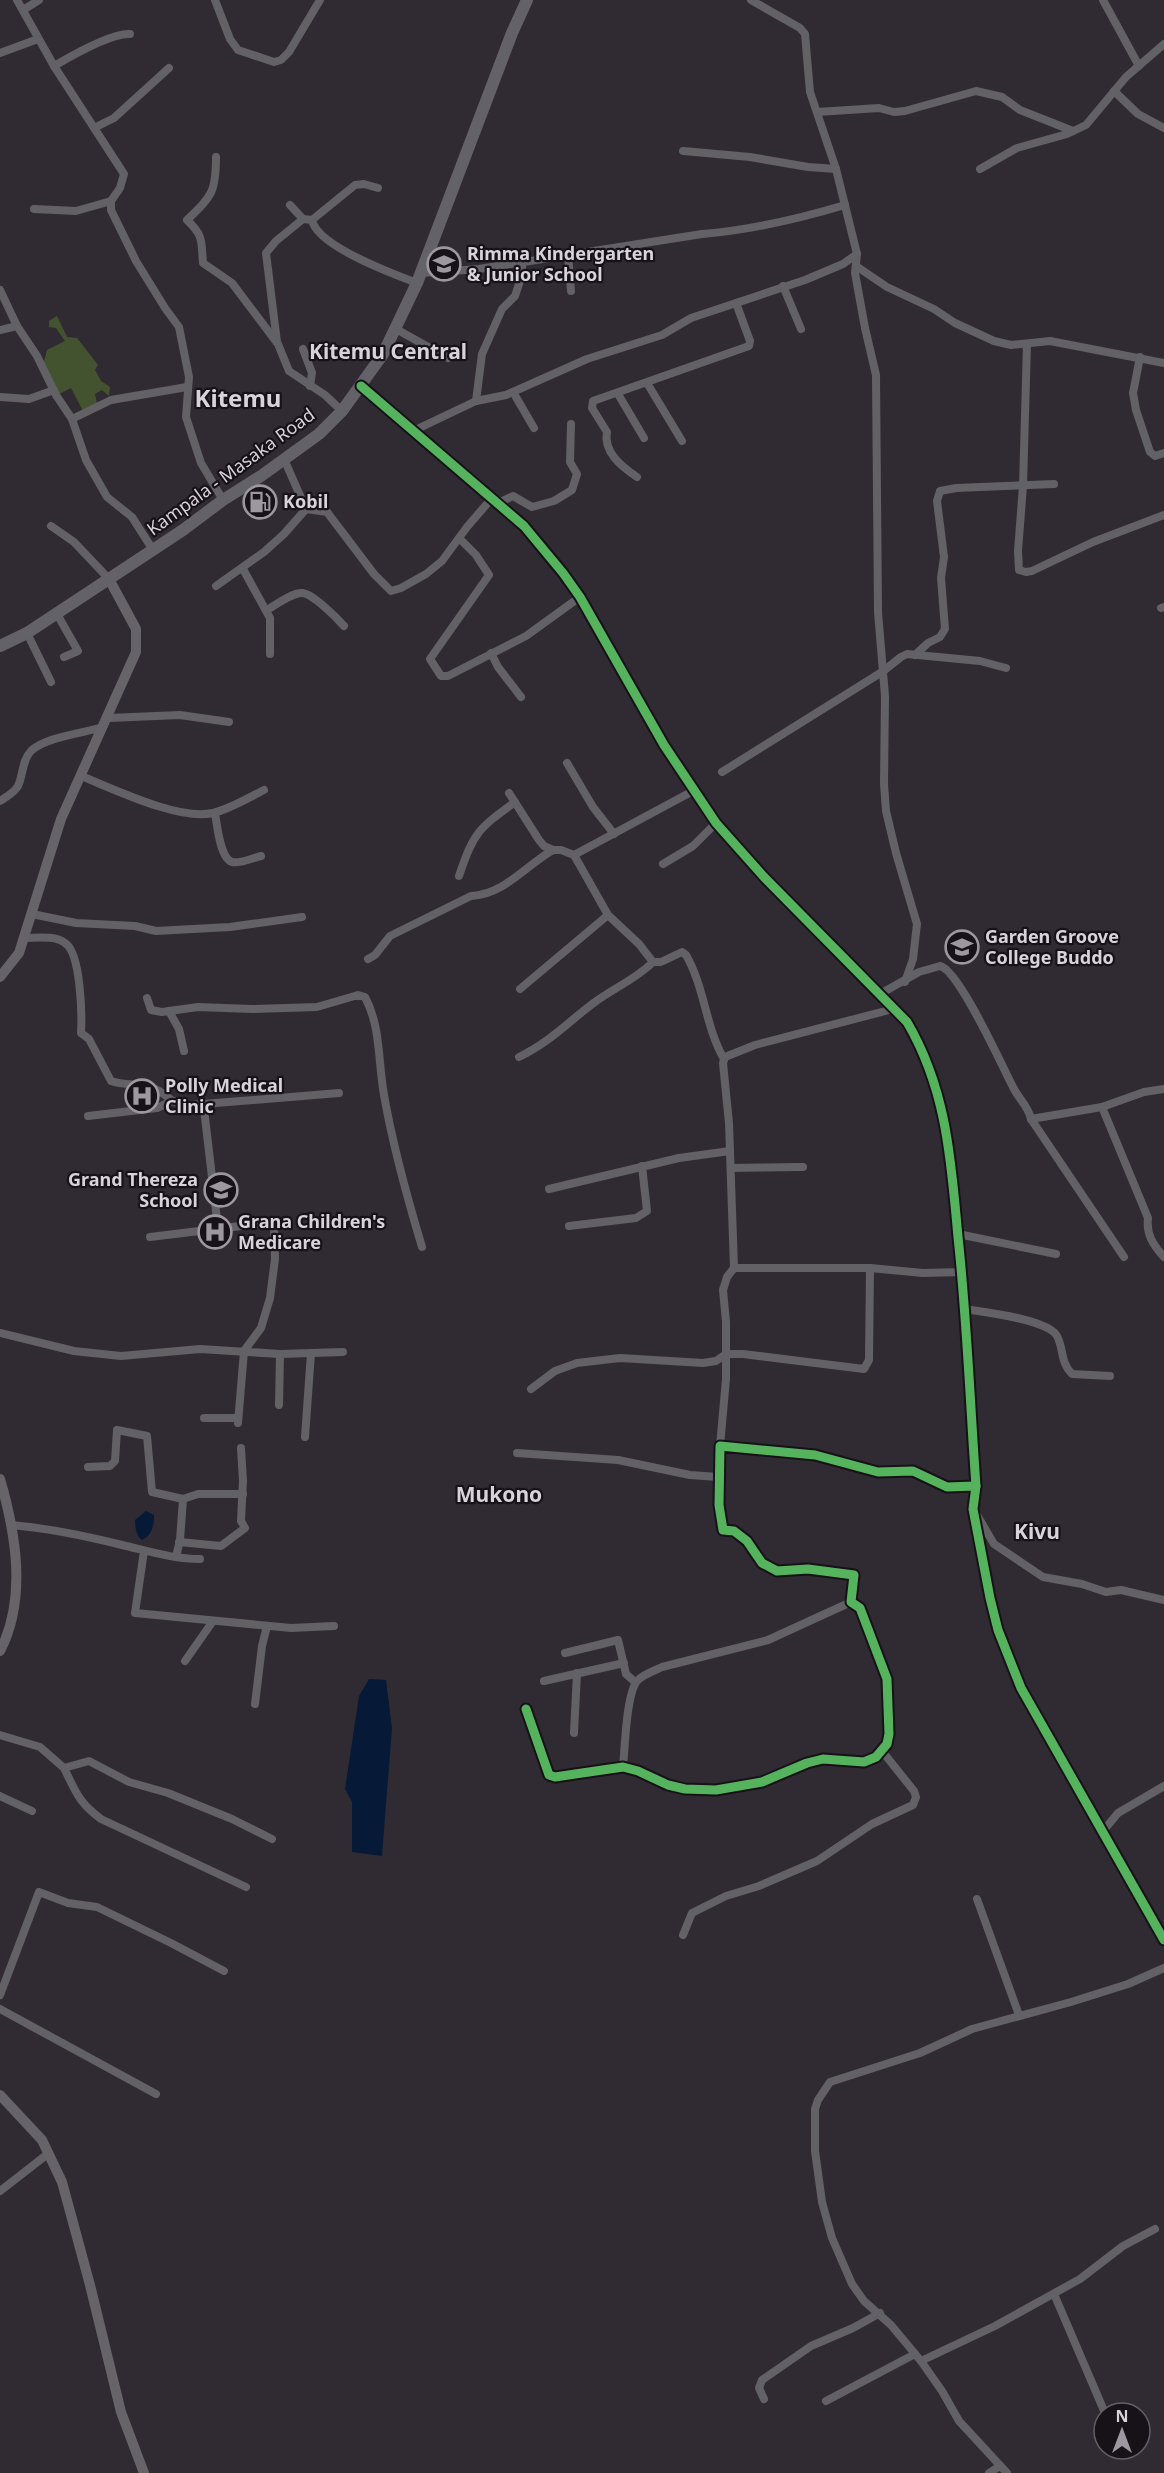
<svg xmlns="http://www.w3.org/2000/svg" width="1164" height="2473" viewBox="0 0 1164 2473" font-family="'Noto Sans',sans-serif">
<rect width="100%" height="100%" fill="#302b32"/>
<polygon fill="#44532f" points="57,316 67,337 77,338 98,365 95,370 101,381 110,387 109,396 102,390 95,394 97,404 83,411 71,388 59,394 44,362 47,350 65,341 56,328 49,327 49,321"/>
<g fill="#061a37">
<path d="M146,1511L154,1515C154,1526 152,1535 142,1540C136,1536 135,1527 135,1520Z"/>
<polygon points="369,1679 386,1680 392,1728 382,1856 352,1852 352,1802 345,1789 359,1696"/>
</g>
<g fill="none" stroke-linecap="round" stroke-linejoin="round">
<g stroke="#626165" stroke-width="8">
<polyline points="17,0 54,66 124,174 120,188 111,201 111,210 136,261 165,308 179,327 189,377 186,417 201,463 223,500"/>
<polyline points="215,0 230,39 238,50 274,62 281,60 289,52 320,0"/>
<polyline points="751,0 800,28 805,34 810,92 836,169 857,254 855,273 865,328 876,375 878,612 885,696 884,784 886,811 896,853 917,924 913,959 905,982"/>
<polyline points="1103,0 1139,66"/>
<polyline points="23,10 39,0"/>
<polyline points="0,53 38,39"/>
<path d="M54,66C71,56 112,33 130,34"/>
<polyline points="1114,91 1138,114 1164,128"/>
<polyline points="817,112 879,108 894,112 905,111 976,91 1002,97 1020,110 1073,131"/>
<polyline points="94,128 114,118 169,68"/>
<polyline points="683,151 750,157 808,167 836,169"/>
<path d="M216,157C216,192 212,196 187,220C204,236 201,241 203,263L232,283L278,344L289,371L325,395L342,411"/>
<polyline points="980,169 1017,148 1067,134 1086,125 1126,77 1164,44"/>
<path d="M378,188L364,184L355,185L312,220C317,246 393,274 417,283"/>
<polyline points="290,205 303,219"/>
<polyline points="34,209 76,211 111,201"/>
<polyline points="568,254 571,291"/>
<polyline points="856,266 887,287 934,309 955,323 994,341 1011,345 1050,341 1164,363"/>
<path d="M421,273L479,269L702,234C751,230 798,219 845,205"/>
<polyline points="783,286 801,329"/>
<polyline points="0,290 17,326 37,356 56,395 72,419 111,400 187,387"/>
<polyline points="396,329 448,358"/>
<polyline points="0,330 17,326"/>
<polyline points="277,342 266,253 276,241 303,219 312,220"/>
<polyline points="1027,344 1023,486 1018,551 1019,570 1026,572 1032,571 1093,542 1164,515"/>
<polyline points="303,349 312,373 310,386"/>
<polyline points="1140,357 1133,393 1136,410 1150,452 1155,456 1164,453"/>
<polyline points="647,383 682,441"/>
<polyline points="513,392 534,428"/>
<polyline points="618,394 644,438"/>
<polyline points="0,397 29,399 54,390"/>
<polyline points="476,401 482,354 502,309 515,296 520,281 523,261"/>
<polyline points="72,419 86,460 107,497 132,517 153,550"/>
<polyline points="413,431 476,401 506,395 587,359 662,335 691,318 805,280 843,264 857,254"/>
<polyline points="284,459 306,509 327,512 374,574 391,591 401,588 426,574 442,561 467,527 492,498"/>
<path d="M637,477C622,467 603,452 607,432L592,408L593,401L749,346L750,341L736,303"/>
<polyline points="498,503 513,496 532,507 554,501 572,490 577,474 570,462 571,424"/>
<polyline points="51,526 74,542 109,579"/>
<polyline points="459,538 476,555 489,575 430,659 441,676 448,676 526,636 580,597"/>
<polyline points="243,569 270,618 270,654"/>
<polyline points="216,586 264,552 284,534 306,509"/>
<polyline points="1161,608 1164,607"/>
<path d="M267,610C276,605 291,593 302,593C312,593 337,618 344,626"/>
<polyline points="57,614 78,651 64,657"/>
<polyline points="27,633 51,682"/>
<polyline points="491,653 498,667 521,697"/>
<polyline points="915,655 928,643 940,637 945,629 941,578 944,557 937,501 940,491 956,488 1054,484"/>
<polyline points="108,718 180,715 229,722"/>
<polyline points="567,763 593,807 614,834"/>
<polyline points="722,772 882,672 901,657 907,654 980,661 1006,668"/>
<path d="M81,776C114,789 179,821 213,813C230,809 248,798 264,790"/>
<polyline points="509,793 539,840 544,846 553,850"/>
<path d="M0,801C6,797 14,793 18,786C23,776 22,760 31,751C45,737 84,733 103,727"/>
<path d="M215,813C217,825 220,858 232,862C240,864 253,858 261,856"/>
<polyline points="663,864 693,846 716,823"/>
<path d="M459,876C474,832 478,829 515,802"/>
<polyline points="32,914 76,923 135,926 156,931 230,927 302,917"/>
<path d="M24,938C36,938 55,935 65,943C81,953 82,1015 81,1033L89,1039L111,1081C125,1086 140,1083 153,1088C171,1095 165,1103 191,1105L339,1093"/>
<path d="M368,959L375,955L390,936L471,896C505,894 525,866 553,850H561L574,855L693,791"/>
<path d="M653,962H661L682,952L686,955C705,988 705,1026 724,1059"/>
<polyline points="520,989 608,915"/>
<path d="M880,994L919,972L940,966C959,970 1002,1066 1013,1087C1018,1098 1029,1107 1031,1119L1102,1107L1144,1092L1164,1089"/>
<path d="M147,998L151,1010L162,1012L198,1007L252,1009L317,1007L358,995L365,997C381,1027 378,1062 384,1095C393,1147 407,1197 422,1247"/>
<polyline points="169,1011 179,1029 184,1051"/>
<path d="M519,1057C549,1043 569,1021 595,1002C614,988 636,979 653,962L639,944L608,915L574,855"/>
<polyline points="201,1105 204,1109 218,1228"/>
<path d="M1102,1107L1148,1218C1146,1234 1153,1245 1164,1257"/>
<polyline points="88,1116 157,1108 170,1102"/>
<polyline points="1031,1119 1124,1257"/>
<polyline points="731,1168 803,1167"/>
<polyline points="549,1189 679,1158 730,1151"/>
<polyline points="569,1226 636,1218 647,1211 642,1166"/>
<polyline points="958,1234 1056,1254"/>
<polyline points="150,1237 257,1224 270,1225 274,1227 275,1259 270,1298 261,1328 244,1351 238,1423"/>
<polyline points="734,1268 729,1123 723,1063 725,1057 755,1045 893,1009"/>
<path d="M964,1309C983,1312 1048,1319 1057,1336C1064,1349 1060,1362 1072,1374L1110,1376"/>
<polyline points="0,1333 74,1351 121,1356 200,1349 280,1354 343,1352"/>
<polyline points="531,1389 555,1371 577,1363 620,1358 703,1363 716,1361 726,1354 743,1354 864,1369 869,1360 870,1268"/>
<polyline points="279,1405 280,1354"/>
<polyline points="204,1418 238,1418"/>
<polyline points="305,1437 311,1353"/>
<polyline points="720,1446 726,1379 726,1322 723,1290 727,1277 734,1268 870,1268 923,1273 962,1272"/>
<polyline points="517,1453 618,1460 690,1475 718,1477"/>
<polyline points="88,1467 110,1466 115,1461 117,1430 147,1436 152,1492 183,1499 180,1540 176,1557"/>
<polyline points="183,1499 198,1494 243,1494"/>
<polyline points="977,1515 994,1544 1043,1577 1082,1584 1106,1592 1121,1590 1164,1600"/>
<path d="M11,1525C47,1528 86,1536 122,1545C148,1551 173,1559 200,1559"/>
<polyline points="179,1542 221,1546 245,1528 241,1521 243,1481 241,1448"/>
<polyline points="144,1551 135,1613 291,1628 334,1626"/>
<polyline points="565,1653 618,1640 626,1674 635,1682"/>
<polyline points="185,1661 213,1621"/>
<polyline points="544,1681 624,1663"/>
<polyline points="255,1704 262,1646 267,1626"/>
<polyline points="526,1709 549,1775 555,1777 623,1767 638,1771 668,1785 685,1789 716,1790 762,1782 807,1763 823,1759 864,1762 876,1757 887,1744 889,1734 887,1679 860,1608 851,1602 854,1575 808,1569 777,1571 762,1563 747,1541 734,1531 723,1530 719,1505 720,1446 815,1455 878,1472 913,1471 947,1487 976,1486"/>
<polyline points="574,1733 577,1673"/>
<polyline points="0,1735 40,1747 64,1768 89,1761 129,1782 168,1793 232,1819 272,1839"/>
<path d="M623,1767C625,1749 626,1692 638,1680C644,1674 654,1671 662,1667L768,1640L851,1602"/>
<path d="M64,1768C76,1792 78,1802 101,1819L246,1887"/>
<polyline points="0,1796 32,1811"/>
<polyline points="1104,1830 1118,1813 1164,1786"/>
<polyline points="977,1899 1019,2015"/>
<polyline points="683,1935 692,1913 726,1896 759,1886 817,1861 872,1824 913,1805 916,1797 914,1791 882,1751"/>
<polyline points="0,1995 39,1892 68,1903 97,1907 171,1943 224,1971"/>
<polyline points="0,2009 156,2094"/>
<polyline points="0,2191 49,2153"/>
<polyline points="1054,2294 1105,2413"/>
<polyline points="921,2361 995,2326 1080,2279 1123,2246 1155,2229"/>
<polyline points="764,2399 759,2388 762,2380 811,2346 853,2328 880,2313"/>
<polyline points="826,2401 915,2354"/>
<polyline points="989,2473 1000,2466"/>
<polyline points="1007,2473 959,2421 942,2391 921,2361 891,2325 864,2301 852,2284 832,2238 822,2202 815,2151 815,2109 818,2100 830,2082 920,2053 972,2029 1071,2002 1128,1984 1164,1968"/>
</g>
<g stroke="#666468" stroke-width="10">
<path d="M361,386L524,526L563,573L580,597L664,745L716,823L764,877L907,1022C947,1090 951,1161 958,1237C967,1320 970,1403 976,1486L973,1509L990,1598L998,1630L1021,1688L1164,1940"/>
<polyline points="0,977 19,953 61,819 136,652 136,629 109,579"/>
<path d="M0,1479C16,1534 27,1599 0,1651"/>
<polyline points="0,2095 42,2140 62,2182 90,2285 121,2412 144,2473"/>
</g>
<polyline stroke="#636268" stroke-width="12" points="0,646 27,633 183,530 223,500 261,476 319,434 342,411 383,354 417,283 512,33 527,0"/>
<defs>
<g id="cycleway">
<path d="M361,386L524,526L563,573L580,597L664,745L716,823L764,877L907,1022C947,1090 951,1161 958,1237C967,1320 970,1403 976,1486L973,1509L990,1598L998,1630L1021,1688L1164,1940"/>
<polyline points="526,1709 549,1775 555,1777 623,1767 638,1771 668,1785 685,1789 716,1790 762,1782 807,1763 823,1759 864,1762 876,1757 887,1744 889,1734 887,1679 860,1608 851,1602 854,1575 808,1569 777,1571 762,1563 747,1541 734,1531 723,1530 719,1505 720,1446 815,1455 878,1472 913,1471 947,1487 976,1486"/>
</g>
</defs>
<use href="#cycleway" stroke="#161218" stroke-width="13"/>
<use href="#cycleway" stroke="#56b35d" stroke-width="9"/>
</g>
<defs>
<symbol id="school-ring" viewBox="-11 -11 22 22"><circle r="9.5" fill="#161218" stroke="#9d98a0" stroke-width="1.5"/><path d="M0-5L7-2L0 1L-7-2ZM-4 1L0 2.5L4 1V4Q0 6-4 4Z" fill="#9d98a0"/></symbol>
<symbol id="fuel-ring" viewBox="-11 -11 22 22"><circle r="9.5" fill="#161218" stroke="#9d98a0" stroke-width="1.5"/><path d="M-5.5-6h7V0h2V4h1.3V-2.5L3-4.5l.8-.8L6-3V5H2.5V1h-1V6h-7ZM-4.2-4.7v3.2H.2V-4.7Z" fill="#9d98a0"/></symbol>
<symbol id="hospital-ring" viewBox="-11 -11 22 22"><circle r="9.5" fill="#161218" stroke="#9d98a0" stroke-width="1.5"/><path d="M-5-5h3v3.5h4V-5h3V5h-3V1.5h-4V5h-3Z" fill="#9d98a0"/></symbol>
</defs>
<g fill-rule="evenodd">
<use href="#school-ring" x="425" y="245" width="38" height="38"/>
<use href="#fuel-ring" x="241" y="483" width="38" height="38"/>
<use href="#school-ring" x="943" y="928" width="38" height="38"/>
<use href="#hospital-ring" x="123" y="1077" width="38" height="38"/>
<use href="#school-ring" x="202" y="1171" width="38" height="38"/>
<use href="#hospital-ring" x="196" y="1213" width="38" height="38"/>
</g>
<g text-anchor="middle" stroke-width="4.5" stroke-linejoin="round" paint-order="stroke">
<g font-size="18" font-weight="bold" fill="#d8d2db" stroke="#161218" text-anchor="start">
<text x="467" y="260">Rimma Kindergarten<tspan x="467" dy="21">&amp; Junior School</tspan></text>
<text x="283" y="508">Kobil</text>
<text x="985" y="943">Garden Groove<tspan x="985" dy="21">College Buddo</tspan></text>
<text x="165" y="1092">Polly Medical<tspan x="165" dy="21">Clinic</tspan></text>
<text x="198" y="1186" text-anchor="end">Grand Thereza<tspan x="198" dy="21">School</tspan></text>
<text x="238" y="1228">Grana Children's<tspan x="238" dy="21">Medicare</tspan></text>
</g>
<g font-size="18" fill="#d8d2db" stroke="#161218">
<text transform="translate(231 472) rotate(-36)" y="6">Kampala - Masaka Road</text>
</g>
<g font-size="21" font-weight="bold" fill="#d8d2db" stroke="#161218">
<text x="388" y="359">Kitemu Central</text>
<text x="499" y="1502">Mukono</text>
<text x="1037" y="1539">Kivu</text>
</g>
<g font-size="24" font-weight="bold" fill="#d8d2db" stroke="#161218">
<text x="238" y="407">Kitemu</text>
</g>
</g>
<g transform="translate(1122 2431)"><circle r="28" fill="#161218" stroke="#645f66" stroke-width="1.5"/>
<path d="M0-4.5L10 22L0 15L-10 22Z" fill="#9d98a0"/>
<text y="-9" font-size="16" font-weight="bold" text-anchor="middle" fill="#d8d2db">N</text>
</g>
</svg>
